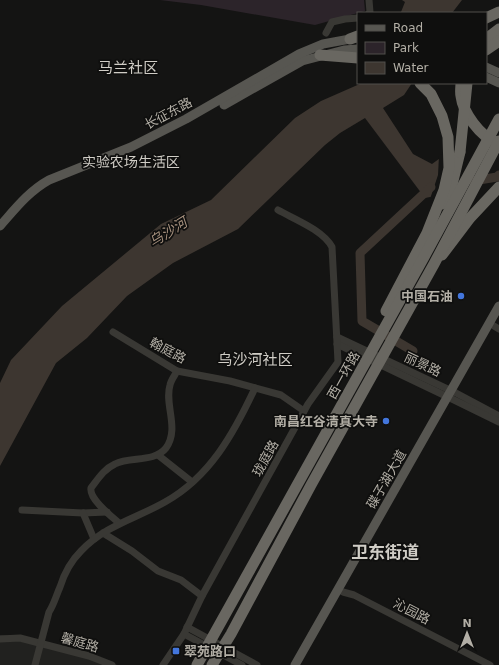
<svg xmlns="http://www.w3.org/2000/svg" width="499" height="665" viewBox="0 0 499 665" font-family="'DejaVu Sans','Noto Sans SC',sans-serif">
<rect width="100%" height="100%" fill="#141413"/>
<polygon fill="#21211f" points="0,635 18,635 118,665 0,665"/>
<polygon fill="#2c242a" points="160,0 364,0 365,11 315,25 201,5"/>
<g fill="#3d3630">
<polygon points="402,0 462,0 452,13 399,13 401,12 405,2"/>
<polygon points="362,83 412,83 404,95 383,108 413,154 432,164 454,148 481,187 425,198 365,118 340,133 325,145 238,229 173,263 127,296 87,338 56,363 0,466 0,383 11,360 62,306 161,224 211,200 295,118 321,101"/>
</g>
<polygon fill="#141413" points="453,147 455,147 483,188 481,189 430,199 438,175 439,156"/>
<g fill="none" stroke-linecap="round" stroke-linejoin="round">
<g stroke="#3d3630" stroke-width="9">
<polyline points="473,181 497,177 499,175"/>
<polyline points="413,351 362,321 360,253 431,187"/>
</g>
<g stroke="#393834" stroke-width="7">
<polyline points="369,13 370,12 369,0"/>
<polyline points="326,33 332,22 345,19 358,18"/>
<polyline points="494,326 499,329"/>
<polyline points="113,332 177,371 230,381 281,395 304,411"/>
<polyline points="337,337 456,393 499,416"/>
<polyline points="337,344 452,399 499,422"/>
<polyline points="158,455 192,482"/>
<polyline points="22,510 83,513 107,512"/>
<polyline points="83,513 94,539"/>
<path d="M119,523C111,516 89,499 91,488C98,479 104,469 115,464C130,456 154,463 166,448C180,428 164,405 170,385C171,380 175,375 177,371"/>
<polyline points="103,533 132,551 158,571 181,580 202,596"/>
<polyline points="343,592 354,595 490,665"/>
<polyline points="187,627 257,665"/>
<polyline points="184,634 242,665"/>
<polyline points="0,639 20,638 89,656 112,665"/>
<path d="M35,665L49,612C54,604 56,596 60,587C64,574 72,560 81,551C106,525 135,519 165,502C210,477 234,433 255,388"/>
<path d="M163,665L184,634L202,596L308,404L338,362L332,247C323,230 294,219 278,210"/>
</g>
<g stroke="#575651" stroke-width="9">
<polyline points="486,67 499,73"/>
<polyline points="486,77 499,83"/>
<polyline points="224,105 302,61 344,50 358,49"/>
<path d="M0,226C15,209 29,191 49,180L131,147L186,119L299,54L323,44L350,39L357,38"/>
<polyline points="295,665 499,306"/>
</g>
<g stroke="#696761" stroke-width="11">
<polyline points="486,18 499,12"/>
<polyline points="350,39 358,36"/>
<polyline points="486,39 499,29"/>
<polyline points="486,50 499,41"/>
<polyline points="320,55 358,58"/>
<path d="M461,83C461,87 460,92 461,96C463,113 480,136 496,142"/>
<polyline points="442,204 451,189 460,152"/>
<polyline points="442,255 470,218 499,187"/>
</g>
<g stroke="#696761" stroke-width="11">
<polyline points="460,152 467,83"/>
<polyline points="386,311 427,233 444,190 449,168 448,137 442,116 431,94 420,83"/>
<polyline points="197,665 424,257 499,119"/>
<polyline points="212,665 231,634 311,485 434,264 499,141"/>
</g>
</g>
<g fill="#4376dc" stroke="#0f0f0e" stroke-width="1.5">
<circle cx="461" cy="296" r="4"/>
<circle cx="386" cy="421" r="4"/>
<rect x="172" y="647" width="8" height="8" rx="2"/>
</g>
<g text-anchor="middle" stroke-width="3.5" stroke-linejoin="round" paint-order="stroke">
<g font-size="13" fill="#b3afa6" stroke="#0f0f0e">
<text transform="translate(168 113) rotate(-28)" y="5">长征东路</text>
<text transform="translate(168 350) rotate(28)" y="5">翰庭路</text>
<text transform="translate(423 364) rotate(25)" y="5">丽景路</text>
<text transform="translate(343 375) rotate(-61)" y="5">西一环路</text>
<text transform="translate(265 458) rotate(-61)" y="5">珑庭路</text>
<text transform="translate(386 479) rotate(-60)" y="5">碟子湖大道</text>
<text transform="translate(412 611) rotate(27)" y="5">沁园路</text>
<text transform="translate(80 642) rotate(16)" y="5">馨庭路</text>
</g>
<g font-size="13" font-weight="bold" fill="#b3afa6" stroke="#0f0f0e" text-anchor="end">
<text x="453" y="301">中国石油</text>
<text x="378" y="426">南昌红谷清真大寺</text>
<text x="184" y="656" text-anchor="start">翠苑路口</text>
</g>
<g font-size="14" fill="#d0cdc6" stroke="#0f0f0e">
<text x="131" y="167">实验农场生活区</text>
</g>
<g font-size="14" font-style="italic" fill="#aa9481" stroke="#0f0f0e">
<text transform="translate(168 232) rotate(-32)" y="5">乌沙河</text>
</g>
<g font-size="15" fill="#d0cdc6" stroke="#0f0f0e">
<text x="128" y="73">马兰社区</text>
<text x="255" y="365">乌沙河社区</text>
</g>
<g font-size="17" font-weight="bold" fill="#d0cdc6" stroke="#0f0f0e">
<text x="385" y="558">卫东街道</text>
</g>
</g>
<rect x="357" y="12" width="130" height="72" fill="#0f0f0e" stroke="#514f4b"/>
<rect x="365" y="25" width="20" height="6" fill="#575651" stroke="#514f4b"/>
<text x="393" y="32" font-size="12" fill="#b3afa6">Road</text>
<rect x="365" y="42" width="20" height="12" fill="#2c242a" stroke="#514f4b"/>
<text x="393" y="52" font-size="12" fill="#b3afa6">Park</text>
<rect x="365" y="62" width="20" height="12" fill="#3d3630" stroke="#514f4b"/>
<text x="393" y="72" font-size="12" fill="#b3afa6">Water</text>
<g transform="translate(467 633)" stroke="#0f0f0e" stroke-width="3" paint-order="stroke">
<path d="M0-3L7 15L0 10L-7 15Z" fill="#b3afa6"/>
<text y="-6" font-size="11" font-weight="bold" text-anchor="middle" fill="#b3afa6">N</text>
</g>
</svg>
